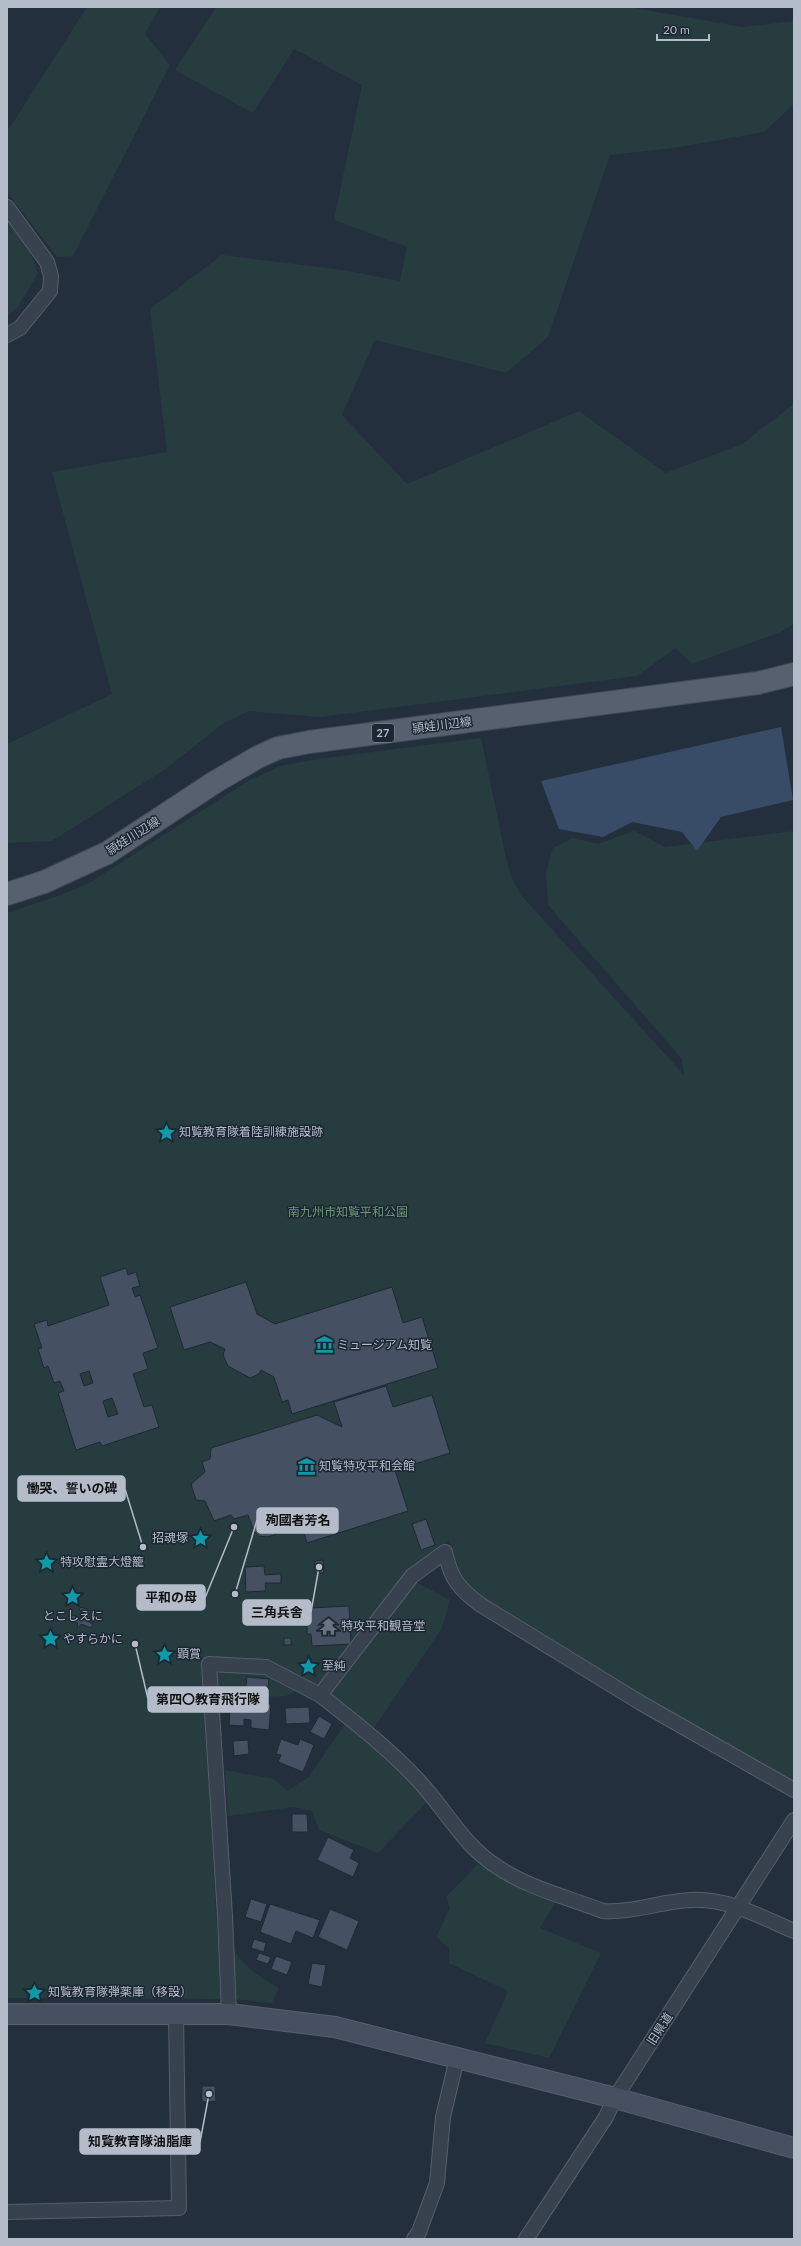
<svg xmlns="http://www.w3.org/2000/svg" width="801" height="2246" viewBox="0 0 801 2246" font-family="Lato,'Noto Sans JP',sans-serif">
<rect width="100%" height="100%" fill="#242f3e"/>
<g fill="#263c3f">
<polygon points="87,7 160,7 145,34 170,65 73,256 57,257 7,192 7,128 9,129"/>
<polygon points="216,7 629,7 742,27 794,21 794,104 764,132 674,148 610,155 548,337 506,373 375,340 342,415 407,484 579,411 666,473 742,444 794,404 794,624 781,632 692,664 676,648 637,676 320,717 249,711 224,723 164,770 52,841 7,843 7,744 112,694 52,472 167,452 150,309 222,255 343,270 400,281 407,247 334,220 362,85 294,49 253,113 175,70"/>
<polygon points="7,220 28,247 38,273 17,308 7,316"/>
<polygon points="481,738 506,858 511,876 520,894 684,1075 682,1059 548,905 546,872 553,848 573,838 598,844 634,831 665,847 794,831 794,1783 634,1693 471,1590 460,1575 449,1540 408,1571 325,1679 314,1687 296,1690 286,1696 229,1698 216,1686 203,1687 221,1999 7,1998 7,913 63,894 89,883 248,781 280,766 318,759"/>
<polygon points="414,1581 450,1600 442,1628 374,1728 328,1693"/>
<polygon points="345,1724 409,1779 427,1802 378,1853 319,1830 312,1811 293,1807 228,1816 225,1770 274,1779 287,1791 309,1777"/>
<polygon points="478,1864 508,1883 556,1902 540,1928 601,1953 549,2058 485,2043 508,1991 449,1963 449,1948 436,1937 450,1908 446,1897"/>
<path d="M230,1943C243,1966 256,1976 279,1988L272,2003L233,1999Z"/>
</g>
<polygon fill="#394c67" points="781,727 793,800 721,817 697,851 682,832 632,822 603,837 559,829 541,781"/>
<g fill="#455162" stroke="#1f2835" fill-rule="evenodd">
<path d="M126,1268L128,1275L136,1272L140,1286L132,1288L135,1297L140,1295L158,1348L143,1353L148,1369L133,1374L144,1407L152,1405L159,1427L102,1446L100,1442L76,1450L58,1393L64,1391L60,1381L54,1383L48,1366L44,1368L38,1349L42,1348L34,1324L47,1320L48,1326L109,1305L100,1277ZM89,1371L93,1383L84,1386L80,1374ZM112,1398L118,1414L108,1417L103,1401Z"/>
<polygon points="246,1282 257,1314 275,1324 392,1287 403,1323 422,1317 438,1368 292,1414 288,1400 282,1402 274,1377 261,1370 259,1374 250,1378 228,1366 223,1355 225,1349 210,1342 184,1350 170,1307"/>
<polygon points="386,1386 393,1407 432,1395 450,1453 395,1470 408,1511 307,1543 297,1511 279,1517 281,1523 279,1530 274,1535 267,1537 259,1536 254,1531 248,1515 234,1519 231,1515 214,1521 205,1501 196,1500 191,1484 205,1472 202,1462 210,1459 211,1448 317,1415 342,1427 334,1402"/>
<polygon points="426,1519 435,1545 421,1550 412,1524"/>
<polygon points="323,1560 324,1573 315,1573 315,1561"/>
<polygon points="264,1566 265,1575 281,1574 281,1583 265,1583 266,1591 246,1592 245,1567"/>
<polygon points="349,1606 351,1644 312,1646 311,1634 307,1634 307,1618 311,1617 310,1608"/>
<polygon points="81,1607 91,1611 89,1614 85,1613 83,1619 93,1624 91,1628 81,1624 78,1628 77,1628 78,1623 68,1618 70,1614 80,1618 83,1612 79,1610"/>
<rect x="284" y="1638" width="7" height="7"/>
<polygon points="247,1677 269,1679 267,1695 245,1693"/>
<polygon points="231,1700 271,1704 269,1730 251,1728 251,1720 244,1719 244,1726 229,1725"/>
<polygon points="309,1707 310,1723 286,1724 285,1708"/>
<polygon points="319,1716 332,1724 324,1739 310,1732"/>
<polygon points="281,1739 298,1745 300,1739 314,1745 303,1772 278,1762 281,1755 276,1754"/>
<polygon points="248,1740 249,1754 234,1756 233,1741"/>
<polygon points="292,1814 307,1814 308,1832 292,1832"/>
<polygon points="328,1837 354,1850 350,1858 359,1863 353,1877 317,1860"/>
<polygon points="251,1899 267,1904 261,1922 245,1917"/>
<polygon points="270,1904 320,1920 313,1938 296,1931 291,1944 260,1932"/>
<polygon points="330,1909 359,1921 347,1950 318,1937"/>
<polygon points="254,1939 266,1943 264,1952 251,1948"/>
<polygon points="259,1953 271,1957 268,1964 256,1960"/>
<polygon points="276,1956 292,1962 287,1975 271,1969"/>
<polygon points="312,1963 326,1965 322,1987 308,1984"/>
<polygon points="202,2086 215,2086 216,2101 202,2102"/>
</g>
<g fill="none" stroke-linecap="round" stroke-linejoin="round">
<defs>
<g id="street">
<polyline points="7,207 47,262 51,276 50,291 20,328 7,335"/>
<path d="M320,1695C353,1721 388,1748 417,1779C445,1808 463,1846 499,1868C529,1888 569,1898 603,1911C633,1913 662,1901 691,1900C728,1898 761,1917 794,1931"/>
<path d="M229,2014L225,1916L209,1664L266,1667L320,1695L412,1576L445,1552C451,1579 459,1589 481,1605L641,1703L794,1790"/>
<polyline points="7,2212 179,2208 176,2015"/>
<polyline points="414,2239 419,2232 437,2183 443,2117 457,2058"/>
<polyline points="526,2239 606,2117 615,2098 794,1820"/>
</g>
<polyline id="secondary" points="7,2014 229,2014 335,2027 615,2098 794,2148"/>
<polyline id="primary" points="7,894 44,882 107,853 215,782 258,757 278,748 309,742 758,683 794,674"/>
</defs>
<use href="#street" stroke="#565f6c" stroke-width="16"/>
<use href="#secondary" stroke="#565f6c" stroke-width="22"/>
<use href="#primary" stroke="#414a57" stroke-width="24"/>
<use href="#street" stroke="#38414e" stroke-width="14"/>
<use href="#secondary" stroke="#465061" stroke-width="20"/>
<use href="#primary" stroke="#56606e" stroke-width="22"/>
</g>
<defs>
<symbol id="sight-bare" viewBox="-9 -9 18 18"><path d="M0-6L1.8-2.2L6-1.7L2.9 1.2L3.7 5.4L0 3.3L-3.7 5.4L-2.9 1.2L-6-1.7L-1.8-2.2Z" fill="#0f9aa8" stroke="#1d2633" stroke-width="2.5" paint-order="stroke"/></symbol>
<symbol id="museum-bare" viewBox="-9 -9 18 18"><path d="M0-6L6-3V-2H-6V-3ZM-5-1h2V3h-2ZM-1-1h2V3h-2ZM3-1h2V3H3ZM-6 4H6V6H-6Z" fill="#0f9aa8" stroke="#1d2633" stroke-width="2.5" paint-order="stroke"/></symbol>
<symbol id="temple-bare" viewBox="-9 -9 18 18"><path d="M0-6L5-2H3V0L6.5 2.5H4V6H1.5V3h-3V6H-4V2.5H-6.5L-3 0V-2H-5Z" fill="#6b7280" stroke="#1d2633" stroke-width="2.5" paint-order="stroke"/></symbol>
</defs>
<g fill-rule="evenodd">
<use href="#sight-bare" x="154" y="1120" width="25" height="25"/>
<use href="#museum-bare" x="312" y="1332" width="25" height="25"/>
<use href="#museum-bare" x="294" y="1454" width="25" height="25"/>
<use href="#sight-bare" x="188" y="1526" width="25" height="25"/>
<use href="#sight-bare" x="34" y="1550" width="25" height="25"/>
<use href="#sight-bare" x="60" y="1584" width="25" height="25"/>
<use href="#temple-bare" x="316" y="1614" width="25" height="25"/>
<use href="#sight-bare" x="38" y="1626" width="25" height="25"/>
<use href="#sight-bare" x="152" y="1642" width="25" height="25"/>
<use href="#sight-bare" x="296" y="1654" width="25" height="25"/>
<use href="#sight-bare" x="22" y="1980" width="25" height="25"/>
</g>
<g text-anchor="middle" stroke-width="3" stroke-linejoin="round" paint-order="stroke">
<rect fill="#1d2633" stroke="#878f9c" stroke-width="1" x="372" y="724" width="22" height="18" rx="3"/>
<g font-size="11" font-weight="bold" fill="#b4bcc9">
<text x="383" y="737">27</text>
</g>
<g font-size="12" fill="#b4bcc9" stroke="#1d2633">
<text transform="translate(442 725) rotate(-7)" y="4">頴娃川辺線</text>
<text transform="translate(133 836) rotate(-32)" y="4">頴娃川辺線</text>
<text transform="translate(660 2029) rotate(-57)" y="4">旧県道</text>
</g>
<g font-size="12" fill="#b4bcc9" stroke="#1d2633" text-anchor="start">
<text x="179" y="1136">知覧教育隊着陸訓練施設跡</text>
<text x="337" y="1349">ミュージアム知覧</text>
<text x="319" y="1470">知覧特攻平和会館</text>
<text x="188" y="1542" text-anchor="end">招魂塚</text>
<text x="60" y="1566">特攻慰霊大燈籠</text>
<text x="73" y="1620" text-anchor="middle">とこしえに</text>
<text x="341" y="1630">特攻平和観音堂</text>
<text x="63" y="1643">やすらかに</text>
<text x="177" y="1658">顕賞</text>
<text x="322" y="1670">至純</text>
<text x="48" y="1996">知覧教育隊弾薬庫（移設）</text>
</g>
<g font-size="12" fill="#6b9a76" stroke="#1d2633">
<text x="348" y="1216">南九州市知覧平和公園</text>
</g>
</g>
<path fill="none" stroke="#b4bcc9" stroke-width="1.5" d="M143 1547L125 1489M235 1594L257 1520M234 1527L205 1598M319 1567L311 1612M135 1644L148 1699M209 2094L200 2142"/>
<g fill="#b4bcc9" stroke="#1d2633" stroke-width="1.5">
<circle cx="143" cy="1547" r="4"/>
<circle cx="235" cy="1594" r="4"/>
<circle cx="234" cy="1527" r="4"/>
<circle cx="319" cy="1567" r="4"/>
<circle cx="135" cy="1644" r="4"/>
<circle cx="209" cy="2094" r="4"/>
</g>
<g fill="#b4bcc9" stroke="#b4bcc9" stroke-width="1.5">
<rect x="18" y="1476" width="107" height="25" rx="4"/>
<rect x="257" y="1508" width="81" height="25" rx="4"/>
<rect x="137" y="1585" width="68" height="25" rx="4"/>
<rect x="243" y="1600" width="68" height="25" rx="4"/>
<rect x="148" y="1687" width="120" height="25" rx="4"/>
<rect x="80" y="2129" width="120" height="25" rx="4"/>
</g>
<g font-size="13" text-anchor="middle" font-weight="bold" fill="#111">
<text x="72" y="1493">慟哭、誓いの碑</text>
<text x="298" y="1525">殉國者芳名</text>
<text x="171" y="1602">平和の母</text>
<text x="277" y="1617">三角兵舎</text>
<text x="208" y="1704">第四〇教育飛行隊</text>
<text x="140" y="2146">知覧教育隊油脂庫</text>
</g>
<rect width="801" height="2246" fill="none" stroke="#b4bcc9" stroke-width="16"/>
<path d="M657 34v6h52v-6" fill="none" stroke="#b4bcc9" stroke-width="2"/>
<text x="663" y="34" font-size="12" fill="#b4bcc9" stroke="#1d2633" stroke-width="3" paint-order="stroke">20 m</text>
</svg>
